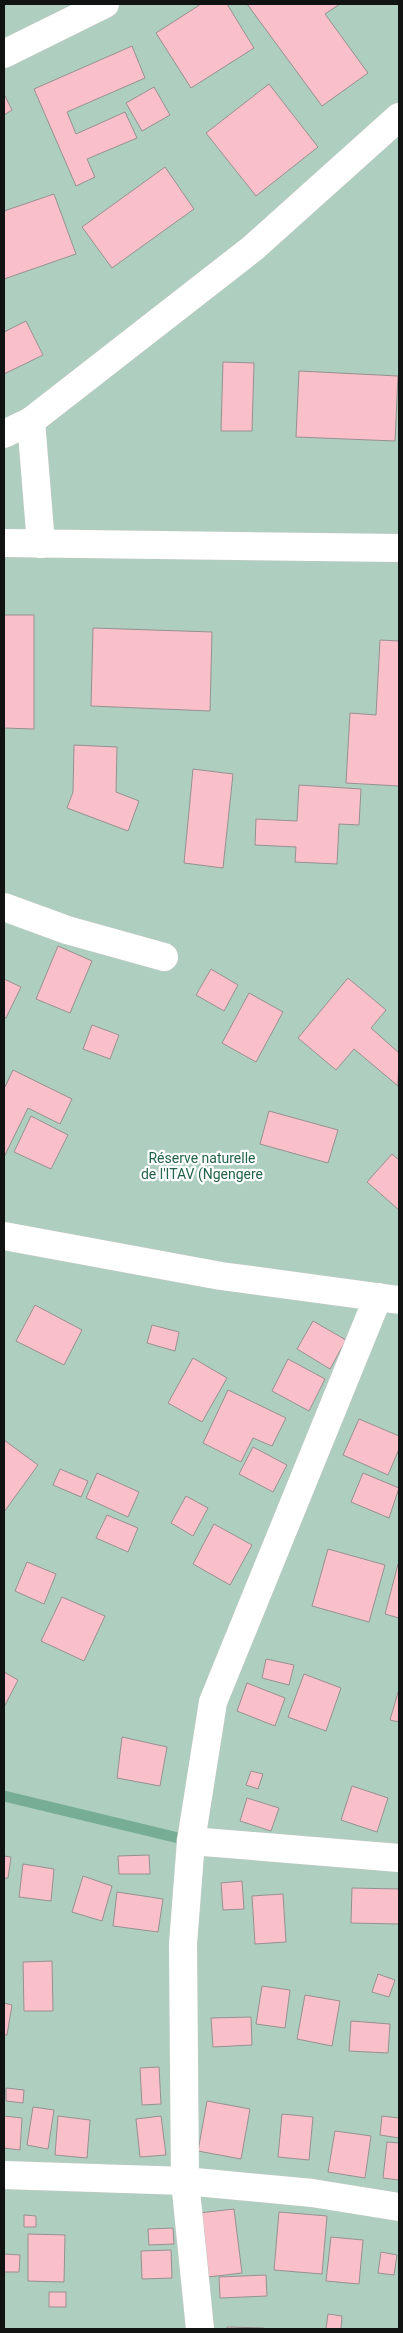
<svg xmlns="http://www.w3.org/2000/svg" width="403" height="2333" viewBox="0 0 403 2333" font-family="Roboto,sans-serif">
<rect width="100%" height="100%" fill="#e9efec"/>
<rect fill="#aecfbf" x="4" y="4" width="395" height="2325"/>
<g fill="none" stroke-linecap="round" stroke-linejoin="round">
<polyline stroke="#77ac95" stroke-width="11" points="4,1796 191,1841"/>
</g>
<g fill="#fac0c9" stroke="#979091">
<polygon points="201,4 227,4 254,48 191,88 156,33"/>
<polygon points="247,4 340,4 325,14 368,73 322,106"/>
<polygon points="132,46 145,78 67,112 76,134 125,112 137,138 87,159 95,177 76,186 34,89"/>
<polygon points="269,84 318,147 256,196 206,133"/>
<polygon points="154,87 170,115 142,131 126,103"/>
<polygon points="4,94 12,110 4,115"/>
<polygon points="165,167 194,209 112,268 82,227"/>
<polygon points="54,194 76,254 4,279 4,211"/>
<polygon points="26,321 43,355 4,374 4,332"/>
<polygon points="223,362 254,363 252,431 221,431"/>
<polygon points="299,371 398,376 395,441 296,437"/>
<polygon points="4,615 34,615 34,729 4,728"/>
<polygon points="93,628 212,632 210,711 91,706"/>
<polygon points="380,640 399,641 399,786 346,783 350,713 376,715"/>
<polygon points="74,745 117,747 116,792 139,801 128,831 67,808 73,792"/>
<polygon points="193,769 233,774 223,868 184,863"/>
<polygon points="299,785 361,789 359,825 339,824 337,864 295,862 296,847 255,845 256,819 297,821"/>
<polygon points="58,946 92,961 70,1013 36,999"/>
<polygon points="211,969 238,985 224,1011 196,995"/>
<polygon points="348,978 386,1010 371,1028 399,1053 398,1086 354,1049 336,1070 298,1038"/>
<polygon points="4,979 21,987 6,1018 4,1017"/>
<polygon points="249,993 283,1012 256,1062 222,1043"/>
<polygon points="92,1025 119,1035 110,1059 83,1049"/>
<polygon points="13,1070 72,1099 60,1124 28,1108 4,1157 4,1089"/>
<polygon points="269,1111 338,1130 328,1163 260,1144"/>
<polygon points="31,1116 68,1135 51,1169 14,1152"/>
<polygon points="392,1154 399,1160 399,1210 367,1182"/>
<polygon points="35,1305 82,1330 64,1365 16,1341"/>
<polygon points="313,1321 346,1340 330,1369 297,1349"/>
<polygon points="152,1325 179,1332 175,1351 147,1343"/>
<polygon points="193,1358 227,1378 202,1422 168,1403"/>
<polygon points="288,1359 325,1379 309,1411 272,1391"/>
<polygon points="228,1390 286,1418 272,1446 253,1438 241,1462 203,1443"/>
<polygon points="359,1419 399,1436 399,1449 388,1475 343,1455"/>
<polygon points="4,1440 38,1465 4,1512"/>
<polygon points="253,1447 287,1465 273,1492 239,1474"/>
<polygon points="60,1469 88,1481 81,1497 53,1485"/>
<polygon points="97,1473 139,1492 128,1517 86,1498"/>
<polygon points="363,1473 399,1488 389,1518 351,1502"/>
<polygon points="186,1496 208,1508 193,1536 171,1523"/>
<polygon points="107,1515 138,1528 128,1552 96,1538"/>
<polygon points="214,1524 252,1545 230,1585 193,1564"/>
<polygon points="328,1549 385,1565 369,1622 312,1606"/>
<polygon points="27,1562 56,1574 44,1604 15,1591"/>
<polygon points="398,1564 399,1564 399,1618 385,1614"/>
<polygon points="62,1597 105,1616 84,1661 41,1641"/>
<polygon points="266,1659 294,1665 289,1685 262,1678"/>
<polygon points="4,1672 18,1680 4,1707"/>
<polygon points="304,1674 341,1688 326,1731 288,1717"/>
<polygon points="247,1683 285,1698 275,1726 237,1711"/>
<polygon points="399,1689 399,1722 390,1720"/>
<polygon points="122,1737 167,1747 160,1786 117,1778"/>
<polygon points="251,1771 263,1774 258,1789 246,1785"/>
<polygon points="352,1786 388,1798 377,1832 341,1820"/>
<polygon points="247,1798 279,1808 271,1831 240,1821"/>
<polygon points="149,1855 150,1874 119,1874 118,1856"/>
<polygon points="4,1856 11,1857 8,1878 4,1878"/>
<polygon points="23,1864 54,1869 51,1901 19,1897"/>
<polygon points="83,1876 112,1886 102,1921 72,1912"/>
<polygon points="242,1881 244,1909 223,1910 221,1883"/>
<polygon points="352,1888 399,1889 399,1924 351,1923"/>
<polygon points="117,1892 163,1899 158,1932 113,1926"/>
<polygon points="283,1894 286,1942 255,1944 252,1896"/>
<polygon points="52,1961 53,2011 24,2011 23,1962"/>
<polygon points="378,1974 395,1980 389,1997 372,1992"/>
<polygon points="262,1986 290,1990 285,2028 256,2024"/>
<polygon points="305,1995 340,2001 332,2046 297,2039"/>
<polygon points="4,2003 12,2005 7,2035 4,2035"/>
<polygon points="251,2017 252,2045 213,2047 211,2018"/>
<polygon points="351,2021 390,2024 388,2053 349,2051"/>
<polygon points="159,2067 161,2104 142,2105 140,2068"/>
<polygon points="6,2088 24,2090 23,2103 6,2101"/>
<polygon points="207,2101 250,2109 241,2159 198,2151"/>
<polygon points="33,2107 54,2110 48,2149 27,2145"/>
<polygon points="282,2114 313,2117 309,2160 278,2157"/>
<polygon points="4,2116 22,2118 20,2150 4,2148"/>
<polygon points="58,2116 90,2120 87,2158 55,2155"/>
<polygon points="161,2116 166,2155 140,2157 136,2119"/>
<polygon points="382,2116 399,2118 399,2138 380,2135"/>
<polygon points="335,2131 371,2136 365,2178 328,2172"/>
<polygon points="387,2142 399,2143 399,2180 383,2178"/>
<polygon points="234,2209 242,2273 208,2277 199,2213"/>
<polygon points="279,2212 327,2216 322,2274 274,2270"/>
<polygon points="24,2215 36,2216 36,2227 24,2227"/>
<polygon points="173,2228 174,2244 149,2245 148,2229"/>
<polygon points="28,2234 65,2235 64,2282 28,2281"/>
<polygon points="331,2237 363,2240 359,2284 326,2281"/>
<polygon points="171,2250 172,2278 142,2279 141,2251"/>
<polygon points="381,2252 397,2255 394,2275 378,2273"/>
<polygon points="4,2254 20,2255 19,2272 4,2272"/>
<polygon points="266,2275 267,2296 220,2298 219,2277"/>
<rect x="49" y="2292" width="17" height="15"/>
<polygon points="328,2314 342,2316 341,2329 326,2329"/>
<polygon points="227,2327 264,2328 264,2329 227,2329"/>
</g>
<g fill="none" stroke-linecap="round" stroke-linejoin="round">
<defs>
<g id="street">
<polyline points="4,54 105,4"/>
<polyline points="31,421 41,544"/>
<polyline points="4,434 31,421 253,248 399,117"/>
<polyline points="4,543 399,548"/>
<polyline points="4,907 67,930 164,957"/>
<polyline points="4,1236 221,1276 399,1300"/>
<polyline points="191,1841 399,1858"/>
<polyline points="4,2175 185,2181 312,2193 399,2207"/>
<polyline points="200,2329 185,2181 183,1944 191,1841 213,1702 378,1297"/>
</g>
</defs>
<use href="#street" stroke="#c2c8c5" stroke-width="29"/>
<use href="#street" stroke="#fff" stroke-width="28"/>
</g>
<g text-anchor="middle" stroke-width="4.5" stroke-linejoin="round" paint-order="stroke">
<g font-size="14" fill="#23634b" stroke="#fff">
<text x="202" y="1163">Réserve naturelle<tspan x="202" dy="16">de l'ITAV (Ngengere</tspan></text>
</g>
</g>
<rect width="403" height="2333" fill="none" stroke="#111312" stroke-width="10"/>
</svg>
